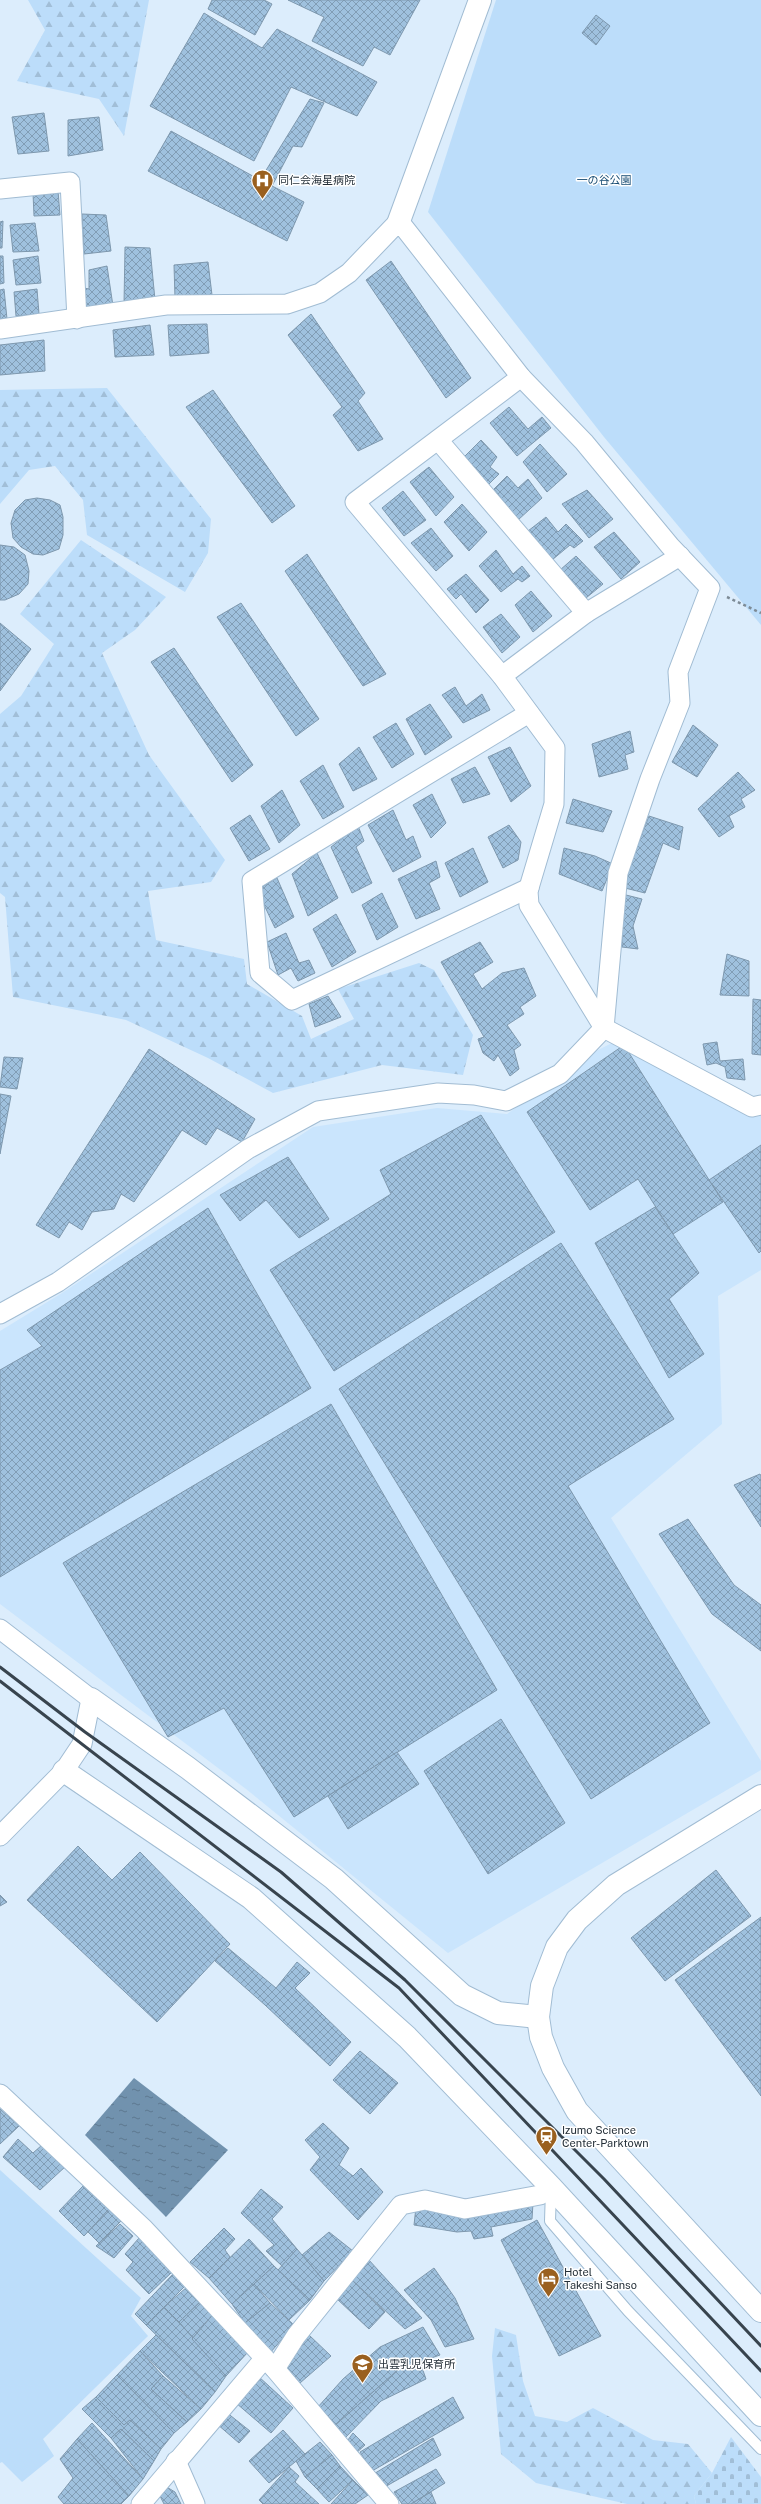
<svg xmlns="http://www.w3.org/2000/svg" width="761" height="2504" viewBox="0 0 761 2504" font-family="'Public Sans','Noto Sans JP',sans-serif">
<defs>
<pattern id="forest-firs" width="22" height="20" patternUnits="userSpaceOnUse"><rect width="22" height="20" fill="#bcddfa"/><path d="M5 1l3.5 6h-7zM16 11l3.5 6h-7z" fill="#a1bed7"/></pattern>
<pattern id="cemetery-stones" width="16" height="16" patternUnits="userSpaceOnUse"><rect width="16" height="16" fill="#bcddfa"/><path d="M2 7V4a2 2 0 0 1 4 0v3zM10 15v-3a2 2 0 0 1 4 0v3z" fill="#a1bed7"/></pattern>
<pattern id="water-ripples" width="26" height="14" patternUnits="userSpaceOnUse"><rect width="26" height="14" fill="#7192ae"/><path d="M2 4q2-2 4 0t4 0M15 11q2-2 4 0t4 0" fill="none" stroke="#5d788f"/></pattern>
<pattern id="building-cross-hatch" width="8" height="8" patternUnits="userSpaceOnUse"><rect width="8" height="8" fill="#9fc1de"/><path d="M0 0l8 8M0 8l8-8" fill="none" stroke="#819db5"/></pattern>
</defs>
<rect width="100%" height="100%" fill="#dcedfc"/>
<polygon fill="#cae5fd" points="614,1042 756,1117 761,1116 761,1270 718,1296 722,1424 611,1518 761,1761 761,1770 448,1953 246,1789 0,1604 0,1331 62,1293 313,1127 437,1108 507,1114 598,1050"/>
<g fill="url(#forest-firs)">
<polygon points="28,0 149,0 124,136 99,99 17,81 45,30"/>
<polygon points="107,388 211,519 208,553 185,592 87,535 83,500 55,466 29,470 0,504 0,390"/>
<polygon points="81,540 166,597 135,630 102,653 149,755 225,860 211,882 148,891 156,940 244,959 247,984 302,1016 311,1039 354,1019 338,989 419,963 434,970 473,1035 463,1075 382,1065 273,1093 208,1058 126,1020 13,997 5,897 0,893 0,714 21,696 54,644 20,614"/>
<polygon points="495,2328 516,2335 523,2381 535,2416 567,2422 593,2408 653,2440 688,2444 712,2473 694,2496 696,2504 627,2504 536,2483 501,2454 492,2356"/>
</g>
<polygon fill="url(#cemetery-stones)" points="731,2437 761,2477 761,2504 696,2504 694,2496 712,2473"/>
<g fill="#bcddfa">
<polygon points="496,0 761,0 761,625 604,437 428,212"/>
<polygon points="0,2170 141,2298 131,2316 148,2336 43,2439 54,2456 22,2482 2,2462 0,2463"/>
</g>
<polygon fill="url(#water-ripples)" points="134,2078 228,2150 166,2217 85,2135"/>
<g fill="url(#building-cross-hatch)" stroke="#7e98ae">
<polygon points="212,0 264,0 272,4 255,35 208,9"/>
<polygon points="288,0 420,0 390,55 374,47 363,66 312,41 324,17"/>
<polygon points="204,13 262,48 277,29 377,82 357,116 291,87 254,161 150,106"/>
<polygon points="596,15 610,26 596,45 582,33"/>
<polygon points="310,99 324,103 302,147 293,146 272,186 304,202 287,241 148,171 171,131 260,180"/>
<polygon points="44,113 49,151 18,154 12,117"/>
<polygon points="99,117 103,150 68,156 68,120"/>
<polygon points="58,191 60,215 34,216 33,193"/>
<polygon points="82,214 106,215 111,251 84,254"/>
<polygon points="3,221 2,248 0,248 0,222"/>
<polygon points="35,223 39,251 13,252 10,225"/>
<polygon points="125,247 150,248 155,300 124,304"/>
<polygon points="0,256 3,256 4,283 0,284"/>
<polygon points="38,256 41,283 16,285 13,260"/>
<polygon points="391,261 471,378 446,398 366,280"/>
<polygon points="208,262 212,295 175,298 174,265"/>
<polygon points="107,266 113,306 86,309 84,288 89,289 89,270"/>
<polygon points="4,289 7,319 0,320 0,290"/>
<polygon points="37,289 39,314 16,316 14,292"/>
<polygon points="311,314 365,393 358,401 383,439 358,451 333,415 342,407 288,335"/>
<polygon points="207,324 209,353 170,356 168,325"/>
<polygon points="150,325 154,355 115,357 113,330"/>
<polygon points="44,340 45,371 0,375 0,345"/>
<polygon points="213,390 295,506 272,523 186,407"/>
<polygon points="509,407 528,429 542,417 551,428 517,456 490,423"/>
<polygon points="481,440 497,457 490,467 499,474 487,486 464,457"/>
<polygon points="540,444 567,474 547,492 523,462"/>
<polygon points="429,467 454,497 436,516 410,482"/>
<polygon points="507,476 518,488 528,479 542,498 518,520 494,489"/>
<polygon points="587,490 613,519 589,538 562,504"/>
<polygon points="403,491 426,520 404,536 382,508"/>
<polygon points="37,498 50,500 60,505 63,517 63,535 59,549 43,555 33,554 21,547 13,538 11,523 15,510 25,500"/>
<polygon points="462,504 487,532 469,551 444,522"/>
<polygon points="546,517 558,532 566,524 583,541 574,548 570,545 552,560 528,531"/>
<polygon points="431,528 453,556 436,571 411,543"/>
<polygon points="614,532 640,562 621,579 594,547"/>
<polygon points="0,545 14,547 25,555 29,571 28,584 19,594 5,600 0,600"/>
<polygon points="496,550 513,574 522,566 530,576 522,582 518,579 501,592 479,566"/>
<polygon points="307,554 386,674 363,686 285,571"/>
<polygon points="576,556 603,584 586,598 560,570"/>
<polygon points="466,574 489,600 476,613 461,594 456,599 447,589"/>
<polygon points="531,591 552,616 533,632 515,605"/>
<polygon points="241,603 319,719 296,736 217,617"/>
<polygon points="501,614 520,637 502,653 483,627"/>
<polygon points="0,623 31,649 0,691"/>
<polygon points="174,648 253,765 232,782 151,662"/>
<polygon points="455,687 466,706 482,694 490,710 463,723 442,695"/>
<polygon points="430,704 452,737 425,755 406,719"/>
<polygon points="396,723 414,754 392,768 373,737"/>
<polygon points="693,725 718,745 697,777 672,762"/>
<polygon points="630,731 634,752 625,755 628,769 599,777 592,744"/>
<polygon points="359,747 377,779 353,791 339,764"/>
<polygon points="510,747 531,786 511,802 488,757"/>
<polygon points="323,765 344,807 323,819 300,781"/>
<polygon points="475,767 490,794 463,803 451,779"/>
<polygon points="738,772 755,790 741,799 745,807 729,816 734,827 719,837 698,809"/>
<polygon points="282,790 300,825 279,843 261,806"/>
<polygon points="432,794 446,823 431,838 413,805"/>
<polygon points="573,799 612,811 603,832 566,823"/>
<polygon points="393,810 406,840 413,836 421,857 393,872 368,825"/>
<polygon points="250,815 270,849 249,861 230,828"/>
<polygon points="649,816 683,827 679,850 663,843 645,893 621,887"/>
<polygon points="509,825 521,842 518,860 503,868 488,837"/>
<polygon points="358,826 364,841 356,847 372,883 352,893 331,847"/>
<polygon points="473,848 488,882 460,897 445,863"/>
<polygon points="564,848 595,856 613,864 602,891 559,874"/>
<polygon points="317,853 338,898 308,916 292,874"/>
<polygon points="436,861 440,877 429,883 440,909 416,919 398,879"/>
<polygon points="277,878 294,917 275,928 257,890"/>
<polygon points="382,893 398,927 377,940 362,905"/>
<polygon points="622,894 642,899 633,926 638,949 622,947"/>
<polygon points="336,914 356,952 332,967 313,929"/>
<polygon points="286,933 299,963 309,960 315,973 298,981 291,968 278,975 267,942"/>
<polygon points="480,942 493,962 473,974 482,989 502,973 524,968 536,996 520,1007 524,1014 507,1025 521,1045 514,1050 519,1069 510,1076 498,1055 494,1061 483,1053 478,1039 484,1037 441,962"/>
<polygon points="727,954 749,961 749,996 720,995"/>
<polygon points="328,996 341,1017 315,1027 309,1004"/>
<polygon points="753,999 761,1000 761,1055 752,1054"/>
<polygon points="717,1042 720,1061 743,1059 745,1080 727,1078 725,1067 716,1063 707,1065 703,1044"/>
<polygon points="624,1045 723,1202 673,1234 638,1179 590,1210 527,1112"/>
<polygon points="149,1049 255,1119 242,1142 217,1128 206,1145 182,1130 134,1202 121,1194 114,1209 92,1212 82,1230 69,1222 59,1238 36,1225"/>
<polygon points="4,1057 23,1058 17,1089 0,1087"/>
<polygon points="0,1094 11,1096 0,1154"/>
<polygon points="481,1115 555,1232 334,1371 270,1270 391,1194 380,1170"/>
<polygon points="761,1145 761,1251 759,1253 709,1180"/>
<polygon points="288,1157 329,1219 299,1238 266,1200 240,1221 220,1195"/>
<polygon points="655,1207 699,1273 669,1299 704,1354 669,1378 595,1243"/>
<polygon points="208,1208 311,1388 0,1577 0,1370 42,1346 27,1330"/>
<polygon points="561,1243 674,1419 568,1486 710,1723 591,1799 339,1389"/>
<polygon points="331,1404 497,1690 294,1817 224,1708 168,1737 63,1563"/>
<polygon points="760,1474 761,1476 761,1527 734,1485"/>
<polygon points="688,1519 734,1585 761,1605 761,1651 712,1614 659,1534"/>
<polygon points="501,1719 565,1823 488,1874 424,1771"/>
<polygon points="397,1752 419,1784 348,1829 328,1796"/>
<polygon points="78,1846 112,1880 140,1852 230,1944 157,2022 27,1900"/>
<polygon points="716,1870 751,1916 665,1981 631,1938"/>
<polygon points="0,1895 7,1902 0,1906"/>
<polygon points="761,1917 761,2096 675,1980"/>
<polygon points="228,1948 276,1988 297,1962 310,1973 295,1988 351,2042 330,2066 265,2005 215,1961"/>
<polygon points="360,2051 398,2083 370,2114 333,2080"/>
<polygon points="0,2109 19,2126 0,2144"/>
<polygon points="323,2123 349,2148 339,2165 353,2176 361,2168 383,2192 358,2220 310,2170 320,2157 305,2140"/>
<polygon points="18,2139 33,2153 42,2145 66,2166 40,2190 3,2157"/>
<polygon points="83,2186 109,2209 84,2236 59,2211"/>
<polygon points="261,2189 283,2207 272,2219 297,2249 282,2266 266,2251 274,2245 241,2213"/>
<polygon points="533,2203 532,2219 491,2227 493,2236 474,2239 471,2231 457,2232 414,2225 416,2207"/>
<polygon points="109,2209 121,2221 99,2243 88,2232"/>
<polygon points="537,2220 601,2336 559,2356 501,2240"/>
<polygon points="120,2224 133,2236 114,2258 96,2246"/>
<polygon points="224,2228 235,2239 225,2250 230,2257 209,2278 190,2262"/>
<polygon points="329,2232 353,2251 324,2281 302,2255"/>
<polygon points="139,2238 172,2272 149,2294 126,2270 133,2262 125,2254"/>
<polygon points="249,2239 274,2266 232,2304 209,2278"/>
<polygon points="297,2249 324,2281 310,2300 278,2270"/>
<polygon points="368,2259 422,2318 405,2329 352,2280"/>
<polygon points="274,2266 310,2300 289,2320 254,2284"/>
<polygon points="434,2268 455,2298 474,2339 445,2347 431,2320 404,2290"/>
<polygon points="174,2273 185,2286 146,2325 135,2314"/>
<polygon points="352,2280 385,2312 369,2329 336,2298"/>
<polygon points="254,2284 270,2303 245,2323 232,2304"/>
<polygon points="187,2287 202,2300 179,2322 164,2307"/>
<polygon points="202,2300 215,2312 192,2339 179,2322"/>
<polygon points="270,2303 294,2325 270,2353 245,2323"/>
<polygon points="164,2307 179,2322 226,2376 215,2392 146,2325"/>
<polygon points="215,2312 249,2351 226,2376 192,2339"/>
<polygon points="423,2327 440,2355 399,2369 332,2428 317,2408 343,2379 380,2347"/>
<polygon points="156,2335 215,2392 201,2409 140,2351"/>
<polygon points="309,2335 331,2356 300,2383 284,2367"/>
<polygon points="140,2351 163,2376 151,2389 187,2422 174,2433 117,2375"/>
<polygon points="420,2362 426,2379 381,2401 343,2440 332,2428 399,2369"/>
<polygon points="117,2375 174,2433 161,2449 130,2420 124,2425 96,2397"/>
<polygon points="163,2376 201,2409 187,2422 151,2389"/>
<polygon points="258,2376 293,2408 271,2433 236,2403"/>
<polygon points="96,2397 124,2425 130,2420 161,2449 154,2461 121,2429 111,2438 82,2409"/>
<polygon points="453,2397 464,2418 372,2471 360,2452"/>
<polygon points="226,2412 250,2431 239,2443 217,2424"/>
<polygon points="92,2423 143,2479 129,2496 77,2439"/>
<polygon points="121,2429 154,2461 143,2479 111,2438"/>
<polygon points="283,2430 305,2454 269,2483 249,2461"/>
<polygon points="353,2433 365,2445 354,2455 345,2444"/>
<polygon points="433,2438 441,2455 383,2488 372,2475"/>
<polygon points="77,2439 129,2496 121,2504 64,2504 58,2497 73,2478 60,2459"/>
<polygon points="320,2442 332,2455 305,2477 296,2461"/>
<polygon points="332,2455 340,2466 317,2489 305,2477"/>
<polygon points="340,2466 353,2480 329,2502 317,2489"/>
<polygon points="289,2467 299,2476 295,2482 319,2504 263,2504 259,2500"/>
<polygon points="436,2469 445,2483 411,2504 402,2504 394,2492"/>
<polygon points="353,2480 368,2495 355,2504 331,2504"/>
<polygon points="165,2486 175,2492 181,2504 164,2504 160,2496"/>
<polygon points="431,2492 436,2504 411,2504"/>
</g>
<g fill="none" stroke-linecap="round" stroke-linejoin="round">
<defs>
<polyline id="lane" points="551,2189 550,2221 628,2311 761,2449"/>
<g id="street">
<polyline points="0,189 70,182 77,319"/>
<polyline points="0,329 166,305 287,304 320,293 349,273 399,221 521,377 584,442 670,546 710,588 678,672 680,703 650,779 618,873 604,1028 560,1074 506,1101 474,1095 438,1093 318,1111 248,1149 58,1282 0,1314"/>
<polyline points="521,377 355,502 502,676 555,748 554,804 528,891 529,905 604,1028 752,1107 761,1105"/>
<polyline points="438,440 586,613"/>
<polyline points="502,676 586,613 680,556"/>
<polyline points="529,888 292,1000 260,973 252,881 529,713"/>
<polyline points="0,1629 91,1699 82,1744 64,1771 0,1836"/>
<polyline points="0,2094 144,2229 275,2369 389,2504"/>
<polyline points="275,2369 296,2336 401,2205 425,2200 465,2209 540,2195 551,2187"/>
<polyline points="176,2461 195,2504"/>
<polyline points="141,2504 264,2359"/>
</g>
<g id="secondary">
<polyline points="399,221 480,0"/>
<polyline points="91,1699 188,1768 334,1879 462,1995 498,2013 538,2017"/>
<polyline points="64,1771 251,1898 407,2037 551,2187 761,2415"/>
<polyline points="761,1796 616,1885 577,1920 557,1947 542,1986 538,2017 541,2037 553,2068 577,2111 761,2311"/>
</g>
</defs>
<use href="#lane" stroke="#a1bcd3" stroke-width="12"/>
<use href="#street" stroke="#a1bcd3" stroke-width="21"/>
<use href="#secondary" stroke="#a1bcd3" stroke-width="24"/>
<polyline stroke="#7d8b96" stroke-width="2.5" stroke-dasharray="3 3" stroke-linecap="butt" points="727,597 761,613"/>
<use href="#lane" stroke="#fff" stroke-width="10"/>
<use href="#street" stroke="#fff" stroke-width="19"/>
<use href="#secondary" stroke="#fff" stroke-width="22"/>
<g stroke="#38444e" stroke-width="3">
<polyline points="0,1667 85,1732 281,1872 405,1980 604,2179 761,2346"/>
<polyline points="0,1681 399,1988 761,2371"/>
</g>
</g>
<defs>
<symbol id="hospital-pin" viewBox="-11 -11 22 30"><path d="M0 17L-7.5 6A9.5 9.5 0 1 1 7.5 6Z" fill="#9a601f" stroke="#fff"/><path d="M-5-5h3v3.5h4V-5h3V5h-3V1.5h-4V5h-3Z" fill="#fff"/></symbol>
<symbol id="station-pin" viewBox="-11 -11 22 30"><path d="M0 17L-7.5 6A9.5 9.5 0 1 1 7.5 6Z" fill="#9a601f" stroke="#fff"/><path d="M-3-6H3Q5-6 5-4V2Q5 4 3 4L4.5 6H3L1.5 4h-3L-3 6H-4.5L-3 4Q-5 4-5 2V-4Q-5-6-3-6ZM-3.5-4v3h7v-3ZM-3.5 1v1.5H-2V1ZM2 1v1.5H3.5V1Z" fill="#fff"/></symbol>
<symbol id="hotel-pin" viewBox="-11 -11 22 30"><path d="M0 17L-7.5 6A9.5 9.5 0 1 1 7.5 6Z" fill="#9a601f" stroke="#fff"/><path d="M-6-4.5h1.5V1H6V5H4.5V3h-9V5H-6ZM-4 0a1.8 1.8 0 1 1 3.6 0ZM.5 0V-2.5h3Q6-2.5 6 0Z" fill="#fff"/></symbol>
<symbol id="school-pin" viewBox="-11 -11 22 30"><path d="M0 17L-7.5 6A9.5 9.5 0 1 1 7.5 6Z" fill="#9a601f" stroke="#fff"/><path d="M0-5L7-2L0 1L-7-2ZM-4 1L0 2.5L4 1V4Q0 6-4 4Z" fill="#fff"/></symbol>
</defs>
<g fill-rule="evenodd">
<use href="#hospital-pin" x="250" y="168" width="25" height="34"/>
<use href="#station-pin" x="534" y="2124" width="25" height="34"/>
<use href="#hotel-pin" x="536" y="2266" width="25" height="34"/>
<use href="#school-pin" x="350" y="2352" width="25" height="34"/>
</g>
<g text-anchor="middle" stroke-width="3" stroke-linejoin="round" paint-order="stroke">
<g font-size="11" fill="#242f38" stroke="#fff" text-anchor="start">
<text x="278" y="184">同仁会海星病院</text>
<text x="562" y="2134">Izumo Science<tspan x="562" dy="13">Center-Parktown</tspan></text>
<text x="564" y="2276">Hotel<tspan x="564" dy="13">Takeshi Sanso</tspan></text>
<text x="378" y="2368">出雲乳児保育所</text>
</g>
<g font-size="11" fill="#174c73" stroke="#fff">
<text x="604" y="184">一の谷公園</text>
</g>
</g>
</svg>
